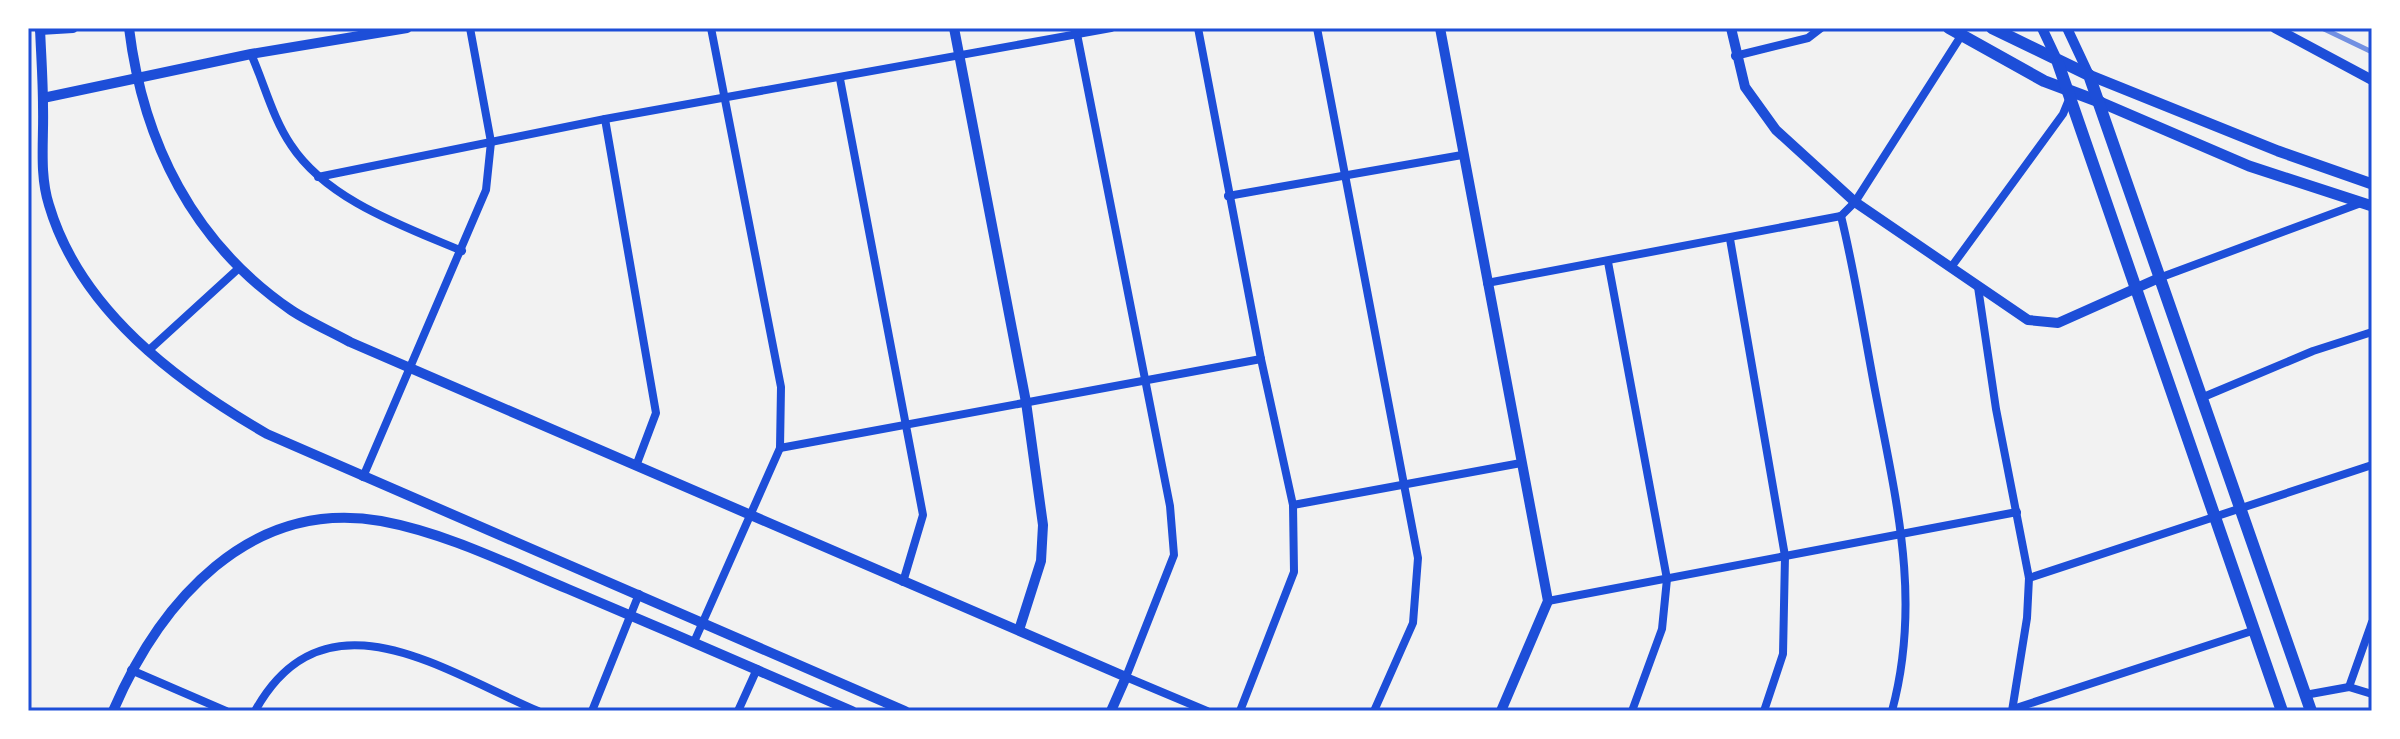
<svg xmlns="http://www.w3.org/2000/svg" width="2400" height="739" viewBox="0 0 2400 739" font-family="'Archivo Narrow',sans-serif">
<rect width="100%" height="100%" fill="#f2f2f2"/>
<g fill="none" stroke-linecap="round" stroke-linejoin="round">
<g stroke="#1d4ed8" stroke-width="8">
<polyline points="1198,28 1261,359 1293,505 1294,572 1240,711"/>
<polyline points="1317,28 1418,558 1413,623 1374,711"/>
<polyline points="1077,34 1170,506 1174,555 1126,677 1207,711"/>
<path d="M251,54C264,83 273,119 291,145C327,200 403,226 462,251"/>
<polyline points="1735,56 1808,38 1821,28"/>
<polyline points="840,79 923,515 903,582"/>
<polyline points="605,119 656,413 636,466"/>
<polyline points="318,177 605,119 1111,28"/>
<polyline points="1228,196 1462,155"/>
<path d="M1841,216C1855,273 1864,332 1875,390C1896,500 1922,600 1892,711"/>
<polyline points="1730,239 1785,556 1783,654 1764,711"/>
<polyline points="1608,262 1667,579 1662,629 1632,711"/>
<polyline points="1952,266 2063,114 2070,97"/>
<polyline points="2159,278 2361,203"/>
<polyline points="1487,283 1841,216 1855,202 1961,36"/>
<polyline points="1978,287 1996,409 2029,578 2027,618 2012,711"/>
<polyline points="148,351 239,268"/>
<polyline points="2201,398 2313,351 2372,332"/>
<polyline points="780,448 1261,359"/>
<polyline points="363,477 486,190 491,142 470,28"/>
<polyline points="1293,505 1521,463"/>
<polyline points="2029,578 2372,465"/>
<polyline points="1548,601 2017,512"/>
<polyline points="694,642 780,448 781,387 711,28"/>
<polyline points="131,670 226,711"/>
<polyline points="2349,687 2372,622"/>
<polyline points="2305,695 2349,687 2372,694"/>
<polyline points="2013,709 2255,630"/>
<path d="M255,711C324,586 442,670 538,711"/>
<polyline points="592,711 639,594"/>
<polyline points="738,711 757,669"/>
</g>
<g stroke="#1d4ed8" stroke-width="10">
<path d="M40,28C41,54 43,81 43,107C44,139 39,174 49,205C80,310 177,382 267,434L905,711"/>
<path d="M129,28C143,142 193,243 291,310C309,322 330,331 350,342L1126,677L1111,711"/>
<polyline points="954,28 1026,402 1043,525 1041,561 1019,630"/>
<polyline points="1440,28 1548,601 1501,711"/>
<polyline points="1731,28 1745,87 1776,130 1855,202 2028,320 2058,323 2159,278"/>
<polyline points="2042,28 2058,62"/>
<polyline points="2067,28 2089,75"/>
<polyline points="2275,28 2372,80"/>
<polyline points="40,30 73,28"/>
<polyline points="43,98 251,54 407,28"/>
<path d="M113,711C160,602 249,498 381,521C446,533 508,564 568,589C663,629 757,670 852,711"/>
</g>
<g stroke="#1d4ed8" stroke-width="11">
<polyline points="2089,75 2278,151 2372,184"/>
<polyline points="2100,102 2249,166 2372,206"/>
</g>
<g stroke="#1d4ed8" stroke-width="12">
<polyline points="1949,28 2044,81 2100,102"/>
<polyline points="1992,28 2089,75 2311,711"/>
<polyline points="2058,63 2282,711"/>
</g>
<polyline stroke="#7290e2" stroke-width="5" points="2322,28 2372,52"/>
</g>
<rect width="2400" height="739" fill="none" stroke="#ffffff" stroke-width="60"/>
<rect x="30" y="30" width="2340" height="679" fill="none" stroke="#1d4ed8" stroke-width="3"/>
</svg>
